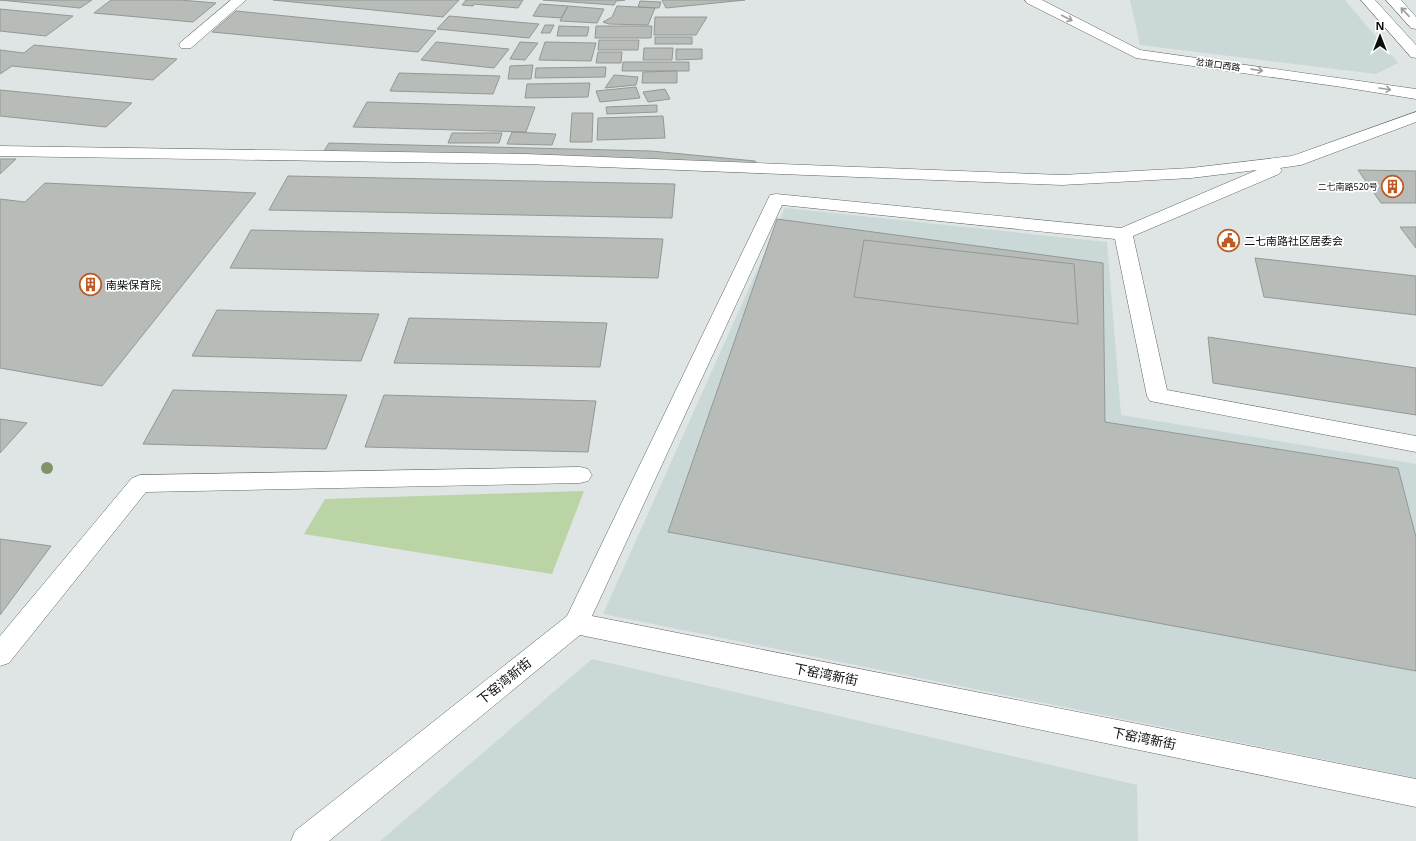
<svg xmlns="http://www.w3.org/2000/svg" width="1416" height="841" viewBox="0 0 1416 841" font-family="'Noto Sans','Noto Sans SC',sans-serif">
<rect width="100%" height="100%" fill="#dfe4e4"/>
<g fill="#cad9d7">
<polygon points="1130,0 1345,0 1398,63 1376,74 1140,45"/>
<polygon points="785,208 1107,242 1121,415 1416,464 1416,778 603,614"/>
<polygon points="592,659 1137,785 1138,841 380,841"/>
</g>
<polygon fill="#bbd4a5" points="584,491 552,574 304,534 325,499"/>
<g fill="#b7bcb9" stroke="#949895">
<polygon points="0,0 92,0 80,8"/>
<polygon points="111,0 180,0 216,3 193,22 94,13"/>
<polygon points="273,0 459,0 443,17"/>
<polygon points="466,0 523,0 518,8 474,4 473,6 462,5"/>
<polygon points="543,0 625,0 616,1 614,5"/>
<polygon points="662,0 745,0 666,8"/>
<polygon points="640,1 661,2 659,8 638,7"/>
<polygon points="540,4 568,6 561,18 533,16"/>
<polygon points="568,6 604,9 597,23 560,21"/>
<polygon points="617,6 655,8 648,25 609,24 603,22 612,17"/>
<polygon points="0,9 73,16 46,36 0,31"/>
<polygon points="236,11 436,31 418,52 212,32"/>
<polygon points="449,16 539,24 529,38 437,29"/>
<polygon points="655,17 707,17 696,35 654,35"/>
<polygon points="545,25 554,25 550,33 541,33"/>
<polygon points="559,26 589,27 587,36 557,36"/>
<polygon points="596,26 652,26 651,38 595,38"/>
<rect x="655" y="37" width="37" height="7"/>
<polygon points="599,40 639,40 638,50 598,50"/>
<polygon points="436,42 509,49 494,68 421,60"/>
<polygon points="520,42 538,43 525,60 510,59"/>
<polygon points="545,42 596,43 591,61 539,60"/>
<polygon points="34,45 177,59 153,80 12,66 0,74 0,50 24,53"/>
<polygon points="644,48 673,48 672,60 643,60"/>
<polygon points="676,49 702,49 702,59 676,60"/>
<polygon points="598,52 622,52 621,63 596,63"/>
<polygon points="623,62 689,62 689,71 622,71"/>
<polygon points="533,65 531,79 508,79 510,66"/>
<polygon points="606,67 605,77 535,78 536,68"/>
<polygon points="677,71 677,83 642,83 643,72"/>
<polygon points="399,73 500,76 493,94 390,91"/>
<polygon points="614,75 638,77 636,85 605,88"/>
<polygon points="590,83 588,97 525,98 527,84"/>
<polygon points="636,87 640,98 600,102 596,91"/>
<polygon points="665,89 670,99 648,102 643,92"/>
<polygon points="0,90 132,103 106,127 0,116"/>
<polygon points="367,102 535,107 526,132 353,127"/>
<polygon points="657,105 657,112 607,114 606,107"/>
<polygon points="572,113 593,113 592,142 570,142"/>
<polygon points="663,116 665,138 597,140 598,118"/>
<polygon points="512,132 556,134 552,145 507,144"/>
<polygon points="452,133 502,133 499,143 448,143"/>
<polygon points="329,143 651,151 755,161 757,165 324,151"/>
<polygon points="0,159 16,159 0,174"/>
<polygon points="1358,170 1416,171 1416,203 1381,203"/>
<polygon points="288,176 675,184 672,218 269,210"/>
<polygon points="45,183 256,193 102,386 0,368 0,199 25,202"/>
<polygon points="777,219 1103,263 1105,422 1398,468 1416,537 1416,671 668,532"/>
<polygon points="1400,227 1416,227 1416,248"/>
<polygon points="251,230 663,239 658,278 230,268"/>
<polygon points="864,240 1074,264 1078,324 854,297"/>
<polygon points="1255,258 1416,276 1416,315 1264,297"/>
<polygon points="217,310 379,314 361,361 192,356"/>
<polygon points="409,318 607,323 600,367 394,363"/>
<polygon points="1208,337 1416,368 1416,415 1213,383"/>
<polygon points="173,390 347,395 326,449 143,444"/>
<polygon points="384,395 596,401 588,452 365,447"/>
<polygon points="0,419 27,423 0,453"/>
<polygon points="0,539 51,546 0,615"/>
</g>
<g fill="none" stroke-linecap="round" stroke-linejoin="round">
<defs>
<g id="minor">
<polygon points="231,0 246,0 191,48 181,48 179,45 181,42"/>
<polygon points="1025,0 1042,0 1140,50 1416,89 1416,99 1342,87 1136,58 1027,3"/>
<polygon points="1416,112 1416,122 1301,165 1280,168 1282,170 1279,174 1133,236 1167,390 1416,436 1416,452 1150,401 1147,396 1115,239 782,205 592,616 1416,779 1416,807 580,635 329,841 291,841 295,831 567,616 770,195 776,194 1121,228 1257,170 1191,178 1062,185 525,164 0,156 0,146 525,154 1062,175 1191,168 1292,156"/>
<polygon points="580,467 588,469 592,475 588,481 580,483 146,492 9,663 0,666 0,636 132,478 140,475"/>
</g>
<g id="major">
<polygon points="1361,0 1375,0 1416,45 1416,58 1411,57"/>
<polygon points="1386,0 1401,0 1416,17 1416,29 1411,28"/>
</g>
</defs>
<use href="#minor" stroke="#606564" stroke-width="1"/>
<use href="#major" stroke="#606564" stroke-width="1"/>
<use href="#minor" fill="#fff" fill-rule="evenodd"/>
<use href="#major" fill="#fff" fill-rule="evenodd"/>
</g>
<circle fill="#809467" cx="47" cy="468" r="6"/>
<defs><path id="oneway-shaft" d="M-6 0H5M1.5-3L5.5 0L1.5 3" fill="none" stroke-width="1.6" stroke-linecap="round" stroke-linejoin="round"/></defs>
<g stroke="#9d9e9e">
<use href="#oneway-shaft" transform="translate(1405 12) rotate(-133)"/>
<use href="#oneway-shaft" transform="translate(1067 18) rotate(27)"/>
<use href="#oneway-shaft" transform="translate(1257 70) rotate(8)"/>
<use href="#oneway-shaft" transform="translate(1385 89) rotate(9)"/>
</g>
<defs>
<symbol id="building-ring" viewBox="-11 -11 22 22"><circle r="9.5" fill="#fff" stroke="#be5a23" stroke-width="1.5"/><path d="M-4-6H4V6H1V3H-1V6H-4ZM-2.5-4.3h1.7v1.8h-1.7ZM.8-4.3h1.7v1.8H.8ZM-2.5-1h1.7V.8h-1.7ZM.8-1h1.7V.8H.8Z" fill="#be5a23"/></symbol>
<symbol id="civic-ring" viewBox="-11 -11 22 22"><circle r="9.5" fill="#fff" stroke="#be5a23" stroke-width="1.5"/><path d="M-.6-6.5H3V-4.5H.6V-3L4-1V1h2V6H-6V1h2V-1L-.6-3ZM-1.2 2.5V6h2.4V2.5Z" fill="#be5a23"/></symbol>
</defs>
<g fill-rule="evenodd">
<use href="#building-ring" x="1380" y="174" width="25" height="25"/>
<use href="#civic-ring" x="1216" y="228" width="25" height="25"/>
<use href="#building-ring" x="78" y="272" width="25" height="25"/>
</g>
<g text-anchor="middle" stroke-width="3.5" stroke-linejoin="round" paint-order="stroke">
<g font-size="9" fill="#0b0d0c" stroke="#fff">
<text transform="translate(1218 65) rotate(8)" y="3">岔道口西路</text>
</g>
<g font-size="9" fill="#0b0d0c" stroke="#fff" text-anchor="end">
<text x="1378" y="190">二七南路520号</text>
</g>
<g font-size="11" fill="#0b0d0c" stroke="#fff" text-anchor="start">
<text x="1244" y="245">二七南路社区居委会</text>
<text x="106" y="289">南柴保育院</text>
</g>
<g font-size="13" fill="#0b0d0c" stroke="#fff">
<text transform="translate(826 674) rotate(11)" y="5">下窑湾新街</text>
<text transform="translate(504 681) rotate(-39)" y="5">下窑湾新街</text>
<text transform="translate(1144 738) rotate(11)" y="5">下窑湾新街</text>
</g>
</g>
<g transform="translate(1380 36)" stroke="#ffffff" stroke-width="3" paint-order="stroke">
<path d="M0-3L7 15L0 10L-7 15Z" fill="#0b0d0c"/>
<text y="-6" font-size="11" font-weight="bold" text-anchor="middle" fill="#0b0d0c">N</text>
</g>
</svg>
